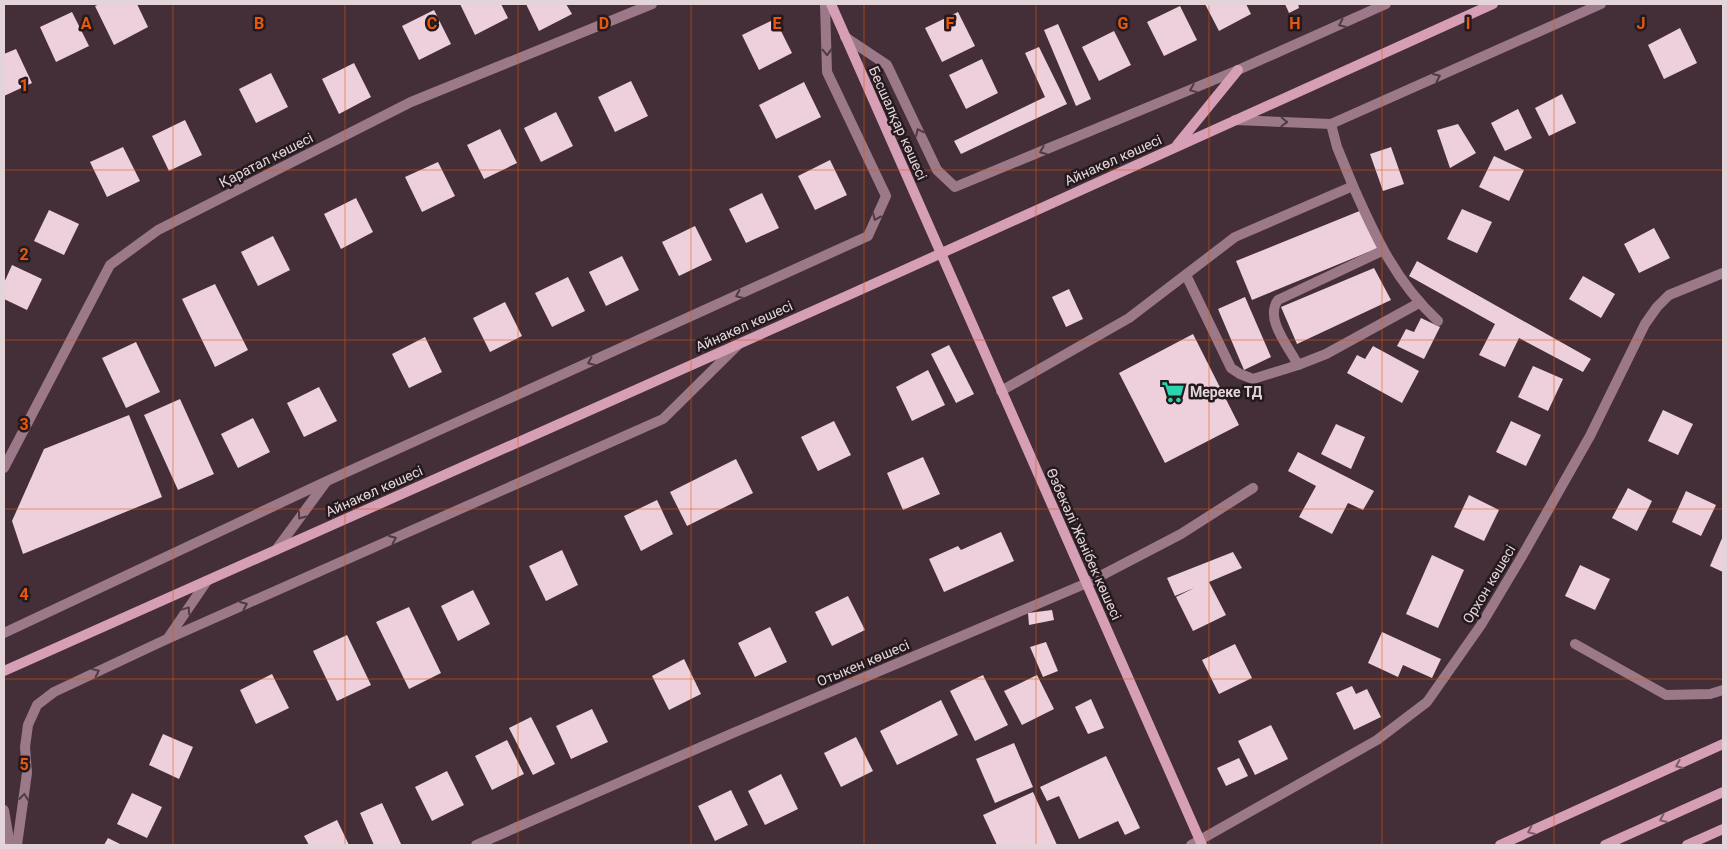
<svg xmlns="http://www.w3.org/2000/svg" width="1727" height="849" viewBox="0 0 1727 849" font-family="Roboto,sans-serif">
<rect width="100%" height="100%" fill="#442e37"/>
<g fill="#eed0dc">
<polygon points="100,4 137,4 148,27 114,45 95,6"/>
<polygon points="460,4 501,4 508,18 475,35"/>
<polygon points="526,4 566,4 572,14 539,31"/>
<polygon points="1205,4 1246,4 1251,14 1219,31"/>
<polygon points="1285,4 1298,4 1299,8 1289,13"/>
<polygon points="1180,6 1197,40 1164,56 1147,22"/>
<polygon points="434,10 451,44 419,60 402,26"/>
<polygon points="72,12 89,46 56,62 40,27"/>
<polygon points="958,12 975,46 942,62 925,28"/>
<polygon points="775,19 792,53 759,70 742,35"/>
<polygon points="1058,24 1091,99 1076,106 1044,30"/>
<polygon points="1680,28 1697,63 1664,79 1648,45"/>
<polygon points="1114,31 1131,65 1099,81 1082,47"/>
<polygon points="1039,47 1067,104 961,154 954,141 1045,97 1025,53"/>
<polygon points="16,49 32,83 4,96 4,54"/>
<polygon points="982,59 998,93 966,109 949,75"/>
<polygon points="354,63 371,97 339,114 322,79"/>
<polygon points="271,73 288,107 256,123 239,89"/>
<polygon points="631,81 648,116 615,132 598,97"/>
<polygon points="804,82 821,117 776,139 759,105"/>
<polygon points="1562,94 1576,123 1549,136 1535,108"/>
<polygon points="1518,109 1532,138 1505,151 1491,123"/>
<polygon points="556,112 573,146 541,162 524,128"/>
<polygon points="185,120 202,155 169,171 152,136"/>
<polygon points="1458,124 1476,153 1450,168 1437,130"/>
<polygon points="500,129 517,163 484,179 467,145"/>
<polygon points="123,147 140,181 107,197 90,162"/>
<polygon points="1391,147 1404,184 1383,191 1370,154"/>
<polygon points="1494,156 1524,170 1509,201 1479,187"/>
<polygon points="830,160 847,195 815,210 798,176"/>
<polygon points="438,162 455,196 422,212 405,177"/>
<polygon points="762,193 779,228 746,243 729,209"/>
<polygon points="356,198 373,232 341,249 324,214"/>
<polygon points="1462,209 1492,222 1477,253 1447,239"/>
<polygon points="49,210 79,224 64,255 34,241"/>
<polygon points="1362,210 1378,248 1252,300 1236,261"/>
<polygon points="695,226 712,260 679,276 662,242"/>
<polygon points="1654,228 1670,258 1639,273 1624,244"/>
<polygon points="273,236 290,270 258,286 241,252"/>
<polygon points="622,256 639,290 606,306 589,272"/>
<polygon points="1417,261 1591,359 1583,372 1519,338 1505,367 1479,355 1495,324 1409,276"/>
<polygon points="12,265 42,279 27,310 4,299 4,283"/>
<polygon points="1374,268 1391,300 1297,344 1281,307"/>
<polygon points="1583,276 1615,294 1601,318 1569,299"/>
<polygon points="568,277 585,311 552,327 535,293"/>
<polygon points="215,284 248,350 215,367 182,299"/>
<polygon points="1069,289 1083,319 1066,327 1052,297"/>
<polygon points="1245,297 1271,357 1244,370 1218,309"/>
<polygon points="505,302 522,336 490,352 473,318"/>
<polygon points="1421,318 1440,327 1424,359 1397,346 1406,329 1414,332"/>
<polygon points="1193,334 1239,425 1165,463 1119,373"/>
<polygon points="425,337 442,372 409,388 392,354"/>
<polygon points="136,342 160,392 126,408 102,358"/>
<polygon points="949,345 974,394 956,403 931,354"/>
<polygon points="1373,346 1419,371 1402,403 1347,373 1357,355 1365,359"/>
<polygon points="1533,366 1563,379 1548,411 1518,397"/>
<polygon points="928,370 945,405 912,421 896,387"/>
<polygon points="319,387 337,421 304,437 287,403"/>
<polygon points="180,399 214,474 178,490 144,415"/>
<polygon points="1663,410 1693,424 1678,455 1648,441"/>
<polygon points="129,415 162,497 23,554 12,521 44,449"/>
<polygon points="253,418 270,452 238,468 221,434"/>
<polygon points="834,421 851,455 818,471 801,437"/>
<polygon points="1511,421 1541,435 1526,466 1496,452"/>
<polygon points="1336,424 1365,437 1351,469 1321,454"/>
<polygon points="1298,452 1374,491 1363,510 1348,503 1332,534 1299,517 1316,486 1288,471"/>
<polygon points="923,457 940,494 903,510 887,473"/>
<polygon points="736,459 753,493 687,526 670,492"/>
<polygon points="1628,488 1652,501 1637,531 1612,518"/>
<polygon points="1686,491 1716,505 1701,536 1672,522"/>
<polygon points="1469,495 1499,510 1484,541 1454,527"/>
<polygon points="657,500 673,534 641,551 624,516"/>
<polygon points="1001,532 1014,561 944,592 929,559 958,546 961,550"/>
<polygon points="1723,536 1723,572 1710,566"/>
<polygon points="562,550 578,585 546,601 529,566"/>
<polygon points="1233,552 1242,568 1209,582 1226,615 1193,631 1176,597 1194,588 1175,596 1167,578"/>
<polygon points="1432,555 1464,570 1438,628 1406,614"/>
<polygon points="1580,565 1610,579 1595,610 1565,596"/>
<polygon points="473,590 490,624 458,641 441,606"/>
<polygon points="848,596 865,630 832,646 815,612"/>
<polygon points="409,607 441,673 409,689 376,622"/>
<polygon points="1052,610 1054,620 1029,625 1028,613"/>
<polygon points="770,627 787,662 755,677 738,643"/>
<polygon points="1382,632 1441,659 1432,678 1403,665 1398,677 1368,663"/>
<polygon points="347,635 371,685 337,701 313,651"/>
<polygon points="1046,642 1058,671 1043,677 1030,647"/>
<polygon points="1235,644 1252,678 1219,694 1202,660"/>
<polygon points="684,659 701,694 669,710 652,676"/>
<polygon points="272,674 289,708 256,724 240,690"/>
<polygon points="983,675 1008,725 975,741 950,691"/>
<polygon points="1037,675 1054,709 1022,725 1004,691"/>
<polygon points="1352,686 1356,694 1367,689 1381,717 1354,730 1336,693"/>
<polygon points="1091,699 1104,728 1088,734 1075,707"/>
<polygon points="941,700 958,735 897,765 880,731"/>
<polygon points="592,709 608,742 571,759 556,726"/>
<polygon points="531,717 555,764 533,775 509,728"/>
<polygon points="1271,725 1288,759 1255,775 1238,741"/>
<polygon points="163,734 193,747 179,779 149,765"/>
<polygon points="856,737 873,771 841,787 824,753"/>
<polygon points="507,740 524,774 492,790 475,756"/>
<polygon points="1014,743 1033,787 995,803 976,759"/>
<polygon points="1106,756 1140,828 1125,835 1118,821 1079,839 1059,796 1047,801 1040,787"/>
<polygon points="1239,758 1248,776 1226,786 1217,768"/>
<polygon points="447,771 464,805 432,821 415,787"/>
<polygon points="781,774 798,809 765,825 748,791"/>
<polygon points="731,790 748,825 715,841 698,806"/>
<polygon points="1033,792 1057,845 997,845 983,815"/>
<polygon points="132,793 162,807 147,838 117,824"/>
<polygon points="382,803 401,844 399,845 374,845 360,813"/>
<polygon points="337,820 349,845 309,845 304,836"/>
<polygon points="108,838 122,845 104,845"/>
</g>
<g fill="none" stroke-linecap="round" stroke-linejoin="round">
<g stroke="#9c7988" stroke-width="10">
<path d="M1353,186C1376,238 1396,282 1438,321"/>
<polyline points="1186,275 1231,368 1240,374 1253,379 1298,365 1326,354 1419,303"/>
<path d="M1298,365C1289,347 1264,319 1278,300L1382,251"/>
<polyline points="1001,391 1129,318 1235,237 1353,186 1337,147 1331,124"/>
<polyline points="276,550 326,482"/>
<polyline points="1087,583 1181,534 1253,488"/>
<polyline points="4,633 327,481 868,236 886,196 827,72 825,4"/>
<polyline points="168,638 207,581"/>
<polyline points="1575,644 1666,695 1710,694 1723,690"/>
<polyline points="17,845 27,773 25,747 28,725 37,705 54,692 167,639 663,419 737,346"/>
</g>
<g stroke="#9c7988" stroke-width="10">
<polyline points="845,37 887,65 937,170 955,187 1238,70 1386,4"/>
<polyline points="1235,120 1331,124 1601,4"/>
<polyline points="4,468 110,265 158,230 411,102 652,4"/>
<polyline points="4,810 10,845"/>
<polyline points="476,845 733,733 1087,583"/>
<polyline points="1191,845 1377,740 1427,702 1481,625 1521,558 1590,436 1645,324 1657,307 1669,295 1723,273"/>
</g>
<g stroke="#d69fb6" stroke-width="10">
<polyline points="831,4 1202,845"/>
<polyline points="1177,145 1238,70"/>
<polyline points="4,671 851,294 1493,4"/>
<polyline points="1500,845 1723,744"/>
<polyline points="1605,845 1723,792"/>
<polyline points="1687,845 1723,829"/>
</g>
</g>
<defs><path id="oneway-chevron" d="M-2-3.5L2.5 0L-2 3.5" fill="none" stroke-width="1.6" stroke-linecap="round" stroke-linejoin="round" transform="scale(1.25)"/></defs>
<g stroke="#4e3b43">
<use href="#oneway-chevron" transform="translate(1342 24) rotate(156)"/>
<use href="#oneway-chevron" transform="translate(827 52) rotate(88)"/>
<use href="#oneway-chevron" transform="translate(1437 77) rotate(-24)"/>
<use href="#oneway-chevron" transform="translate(1193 89) rotate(158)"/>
<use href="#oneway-chevron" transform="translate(1284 122) rotate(2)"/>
<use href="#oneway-chevron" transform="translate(919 132) rotate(-115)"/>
<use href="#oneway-chevron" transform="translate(1043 151) rotate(158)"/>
<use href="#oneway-chevron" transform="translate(876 217) rotate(114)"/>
<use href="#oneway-chevron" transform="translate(739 295) rotate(156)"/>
<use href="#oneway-chevron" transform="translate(591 362) rotate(156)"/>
<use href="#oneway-chevron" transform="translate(301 516) rotate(126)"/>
<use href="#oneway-chevron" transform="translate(393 539) rotate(-24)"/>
<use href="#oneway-chevron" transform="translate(244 605) rotate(-24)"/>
<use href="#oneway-chevron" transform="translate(187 610) rotate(-56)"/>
<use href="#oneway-chevron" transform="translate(96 672) rotate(-25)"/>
<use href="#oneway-chevron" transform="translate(24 797) rotate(-83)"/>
</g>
<g stroke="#7d5c6a">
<use href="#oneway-chevron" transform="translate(1679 765) rotate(156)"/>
<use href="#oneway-chevron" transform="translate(1663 819) rotate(156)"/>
<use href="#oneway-chevron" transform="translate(1531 831) rotate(156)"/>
</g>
<path fill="none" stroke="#e8590c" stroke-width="1" stroke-opacity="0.55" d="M173,4V845M345,4V845M518,4V845M691,4V845M864,4V845M1036,4V845M1209,4V845M1382,4V845M1554,4V845M4,170H1723M4,340H1723M4,509H1723M4,679H1723"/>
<defs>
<symbol id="supermarket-bare" viewBox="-9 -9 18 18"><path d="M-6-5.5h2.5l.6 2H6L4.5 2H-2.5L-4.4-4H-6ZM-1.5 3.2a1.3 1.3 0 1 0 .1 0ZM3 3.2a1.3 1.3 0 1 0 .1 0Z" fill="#28d5ad" stroke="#241a1e" stroke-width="2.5" paint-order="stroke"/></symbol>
</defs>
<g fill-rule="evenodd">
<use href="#supermarket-bare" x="1157" y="376" width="32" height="32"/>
</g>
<g text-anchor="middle" stroke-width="5" stroke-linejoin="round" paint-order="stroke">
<g font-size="14" fill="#e3d4da" stroke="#241a1e">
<text transform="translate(898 123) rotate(66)" y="5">Бесшалқар көшесі</text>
<text transform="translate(266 160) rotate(-27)" y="5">Қаратал көшесі</text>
<text transform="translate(1113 160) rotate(-24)" y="5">Айнакөл көшесі</text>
<text transform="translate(744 326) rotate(-24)" y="5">Айнакөл көшесі</text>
<text transform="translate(374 491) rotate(-24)" y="5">Айнакөл көшесі</text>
<text transform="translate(1084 544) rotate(66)" y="5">Өзбекәлі Жәнібек көшесі</text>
<text transform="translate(1489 584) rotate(-59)" y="5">Орхон көшесі</text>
<text transform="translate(863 663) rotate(-23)" y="5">Отыкен көшесі</text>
</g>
<g font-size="14" font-weight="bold" fill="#e3d4da" stroke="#241a1e" text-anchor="start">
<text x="1190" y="397">Мереке ТД</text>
</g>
</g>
<g font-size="16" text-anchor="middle" font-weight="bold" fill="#e8590c" stroke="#241a1e" stroke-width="5" stroke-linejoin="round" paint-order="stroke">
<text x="86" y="29">A</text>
<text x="259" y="29">B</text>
<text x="432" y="29">C</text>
<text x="604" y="29">D</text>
<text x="777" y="29">E</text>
<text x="950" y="29">F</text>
<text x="1123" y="29">G</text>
<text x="1295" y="29">H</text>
<text x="1468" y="29">I</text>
<text x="1641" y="29">J</text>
<text x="24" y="91">1</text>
<text x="24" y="260">2</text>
<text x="24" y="430">3</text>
<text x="24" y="600">4</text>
<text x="24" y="770">5</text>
</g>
<rect width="1727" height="849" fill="none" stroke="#e3d4da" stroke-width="10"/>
</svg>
